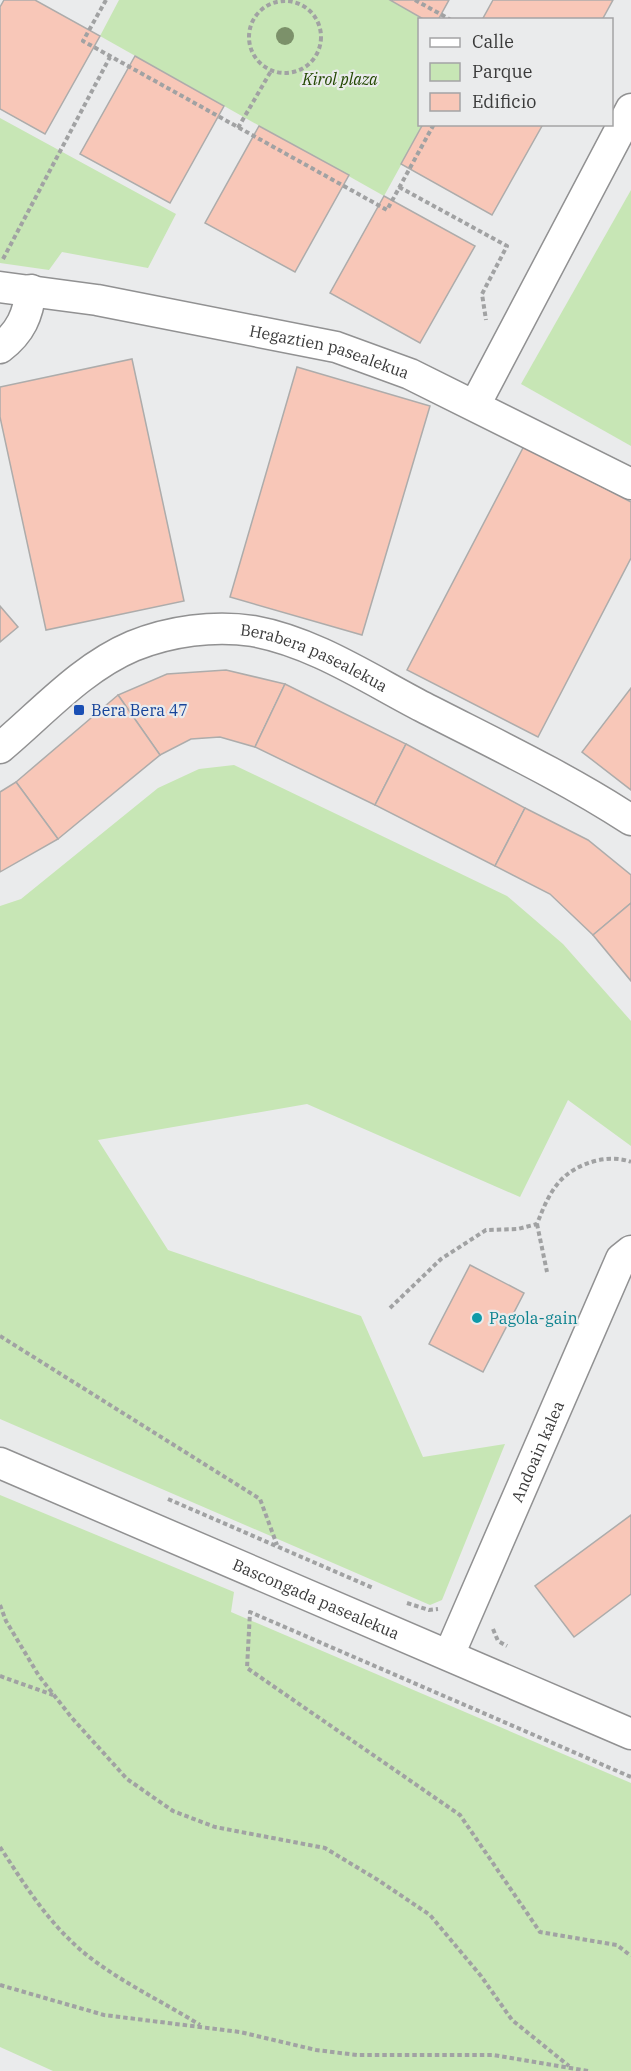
<svg xmlns="http://www.w3.org/2000/svg" width="631" height="2071" viewBox="0 0 631 2071" font-family="'IBM Plex Serif',serif">
<rect width="100%" height="100%" fill="#eaebec"/>
<g fill="#c7e6b5">
<polygon points="119,0 390,0 425,19 420,20 420,124 423,125 384,196 100,36"/>
<polygon points="0,118 176,214 148,268 62,252 49,270 0,263"/>
<polygon points="631,190 631,446 521,384"/>
<polygon points="234,765 507,896 563,944 631,1021 631,1146 568,1100 520,1197 307,1104 98,1140 168,1250 361,1316 423,1457 505,1444 442,1600 430,1605 0,1419 0,906 21,899 158,788 199,769"/>
<polygon points="0,1495 234,1592 231,1612 631,1783 631,2071 53,2071 0,2047"/>
</g>
<g fill="#f8c7b8" stroke="#adacab" stroke-width="1.5">
<polygon points="4,0 35,0 100,36 45,134 0,109 0,7"/>
<polygon points="390,0 449,0 438,20 425,20"/>
<polygon points="493,0 613,0 602,20 482,20"/>
<polygon points="135,56 224,106 170,203 80,154"/>
<polygon points="423,124 539,124 542,126 492,215 401,164"/>
<polygon points="259,126 349,175 295,272 205,223"/>
<polygon points="384,196 475,246 420,343 330,293"/>
<polygon points="132,359 184,601 46,630 0,417 0,387"/>
<polygon points="297,367 430,406 362,635 230,597"/>
<polygon points="524,446 631,502 631,558 538,737 407,670"/>
<polygon points="0,606 18,627 0,642"/>
<polygon points="226,670 285,684 255,747 220,737 191,739 160,755 118,695 167,674"/>
<polygon points="285,684 406,744 375,805 255,747"/>
<polygon points="631,688 631,790 582,752"/>
<polygon points="118,695 160,755 58,839 16,782"/>
<polygon points="406,744 525,808 495,866 375,805"/>
<polygon points="16,782 58,839 0,872 0,792"/>
<polygon points="525,808 588,840 631,875 631,903 593,935 550,894 495,866"/>
<polygon points="631,903 631,981 593,935"/>
<polygon points="470,1265 524,1293 483,1372 429,1344"/>
<polygon points="631,1515 631,1594 574,1637 535,1586"/>
</g>
<g fill="none" stroke-linecap="round" stroke-linejoin="round">
<defs>
<g id="minor">
<path id="s1" d="M0,287L97,300L336,347L410,374L631,484"/>
<path d="M0,348C21,332 28,315 31,290"/>
<polyline points="475,405 631,109"/>
<path id="s2" d="M0,748C42,713 81,668 133,646C170,631 214,625 253,631C314,642 369,679 423,707C493,743 565,777 631,820"/>
<path id="s3" d="M0,1463L631,1734"/>
<path id="s4" d="M449,1655L621,1259L631,1251"/>
</g>
</defs>
<use href="#minor" stroke="#919192" stroke-width="33"/>
<g stroke="#a1a2a3" stroke-width="4" stroke-dasharray="4.5 3" stroke-linecap="butt">
<polyline points="106,0 83,41 387,210 434,124"/>
<polyline points="415,0 451,20"/>
<circle cx="285" cy="37" r="36"/>
<polyline points="238,128 271,71"/>
<polyline points="399,187 507,246 482,294 486,320"/>
<polyline points="3,259 110,57"/>
<polyline points="537,1224 547,1272"/>
<path d="M390,1308L441,1259L486,1230L518,1229L537,1224C550,1190 561,1169 599,1160C609,1158 621,1158 631,1162"/>
<polyline points="0,1336 260,1499 277,1545"/>
<polyline points="168,1499 373,1588"/>
<polyline points="407,1603 429,1610 438,1609"/>
<polyline points="0,1605 6,1621 39,1676 72,1718 127,1779 173,1811 215,1827 325,1848 378,1880 430,1915 481,1976 512,2020 569,2066"/>
<polyline points="493,1629 498,1641 507,1646"/>
<polyline points="0,1676 53,1695"/>
<polyline points="631,1777 250,1612 247,1668 460,1815 540,1932 617,1945 631,1956"/>
<path d="M0,1847C21,1879 42,1913 69,1939C103,1974 159,1999 200,2025"/>
<polyline points="0,1985 104,2015 240,2032 316,2050 357,2055 493,2055 588,2071"/>
</g>
<use href="#minor" stroke="#fff" stroke-width="30"/>
</g>
<circle fill="#7c916a" cx="285" cy="36" r="9"/>
<rect fill="#1a4fb4" stroke="#eaebec" stroke-width="2" x="73" y="704" width="12" height="12" rx="3"/>
<circle fill="#0f9aa8" stroke="#eaebec" stroke-width="2" cx="477" cy="1318" r="6"/>
<g text-anchor="middle" stroke-width="4.5" stroke-linejoin="round" paint-order="stroke">
<g font-size="16" font-style="italic" fill="#224700" stroke="#eaebec">
<text x="340" y="85">Kirol plaza</text>
</g>
<g font-size="16" fill="#3a3a3a" stroke="#eaebec">
<text dy="6" stroke="none"><textPath href="#s1" startOffset="336">Hegaztien pasealekua</textPath></text>
<text dy="6" stroke="none"><textPath href="#s2" startOffset="357">Berabera pasealekua</textPath></text>
<text dy="6" stroke="none"><textPath href="#s4" startOffset="222">Andoain kalea</textPath></text>
<text dy="6" stroke="none"><textPath href="#s3" startOffset="344">Bascongada pasealekua</textPath></text>
</g>
<g font-size="16" fill="#164399" stroke="#eaebec" text-anchor="start">
<text x="91" y="716">Bera Bera 47</text>
</g>
<g font-size="16" fill="#0d838f" stroke="#eaebec" text-anchor="start">
<text x="489" y="1324">Pagola-gain</text>
</g>
</g>
<rect x="418" y="18" width="195" height="108" fill="#eaebec" stroke="#a4a4a5" stroke-width="1.5"/>
<rect x="430" y="38" width="30" height="9" fill="#ffffff" stroke="#a4a4a5" stroke-width="1.5"/>
<text x="472" y="48" font-size="18" fill="#3a3a3a">Calle</text>
<rect x="430" y="63" width="30" height="18" fill="#c7e6b5" stroke="#a4a4a5" stroke-width="1.5"/>
<text x="472" y="78" font-size="18" fill="#3a3a3a">Parque</text>
<rect x="430" y="93" width="30" height="18" fill="#f8c7b8" stroke="#a4a4a5" stroke-width="1.5"/>
<text x="472" y="108" font-size="18" fill="#3a3a3a">Edificio</text>
</svg>
